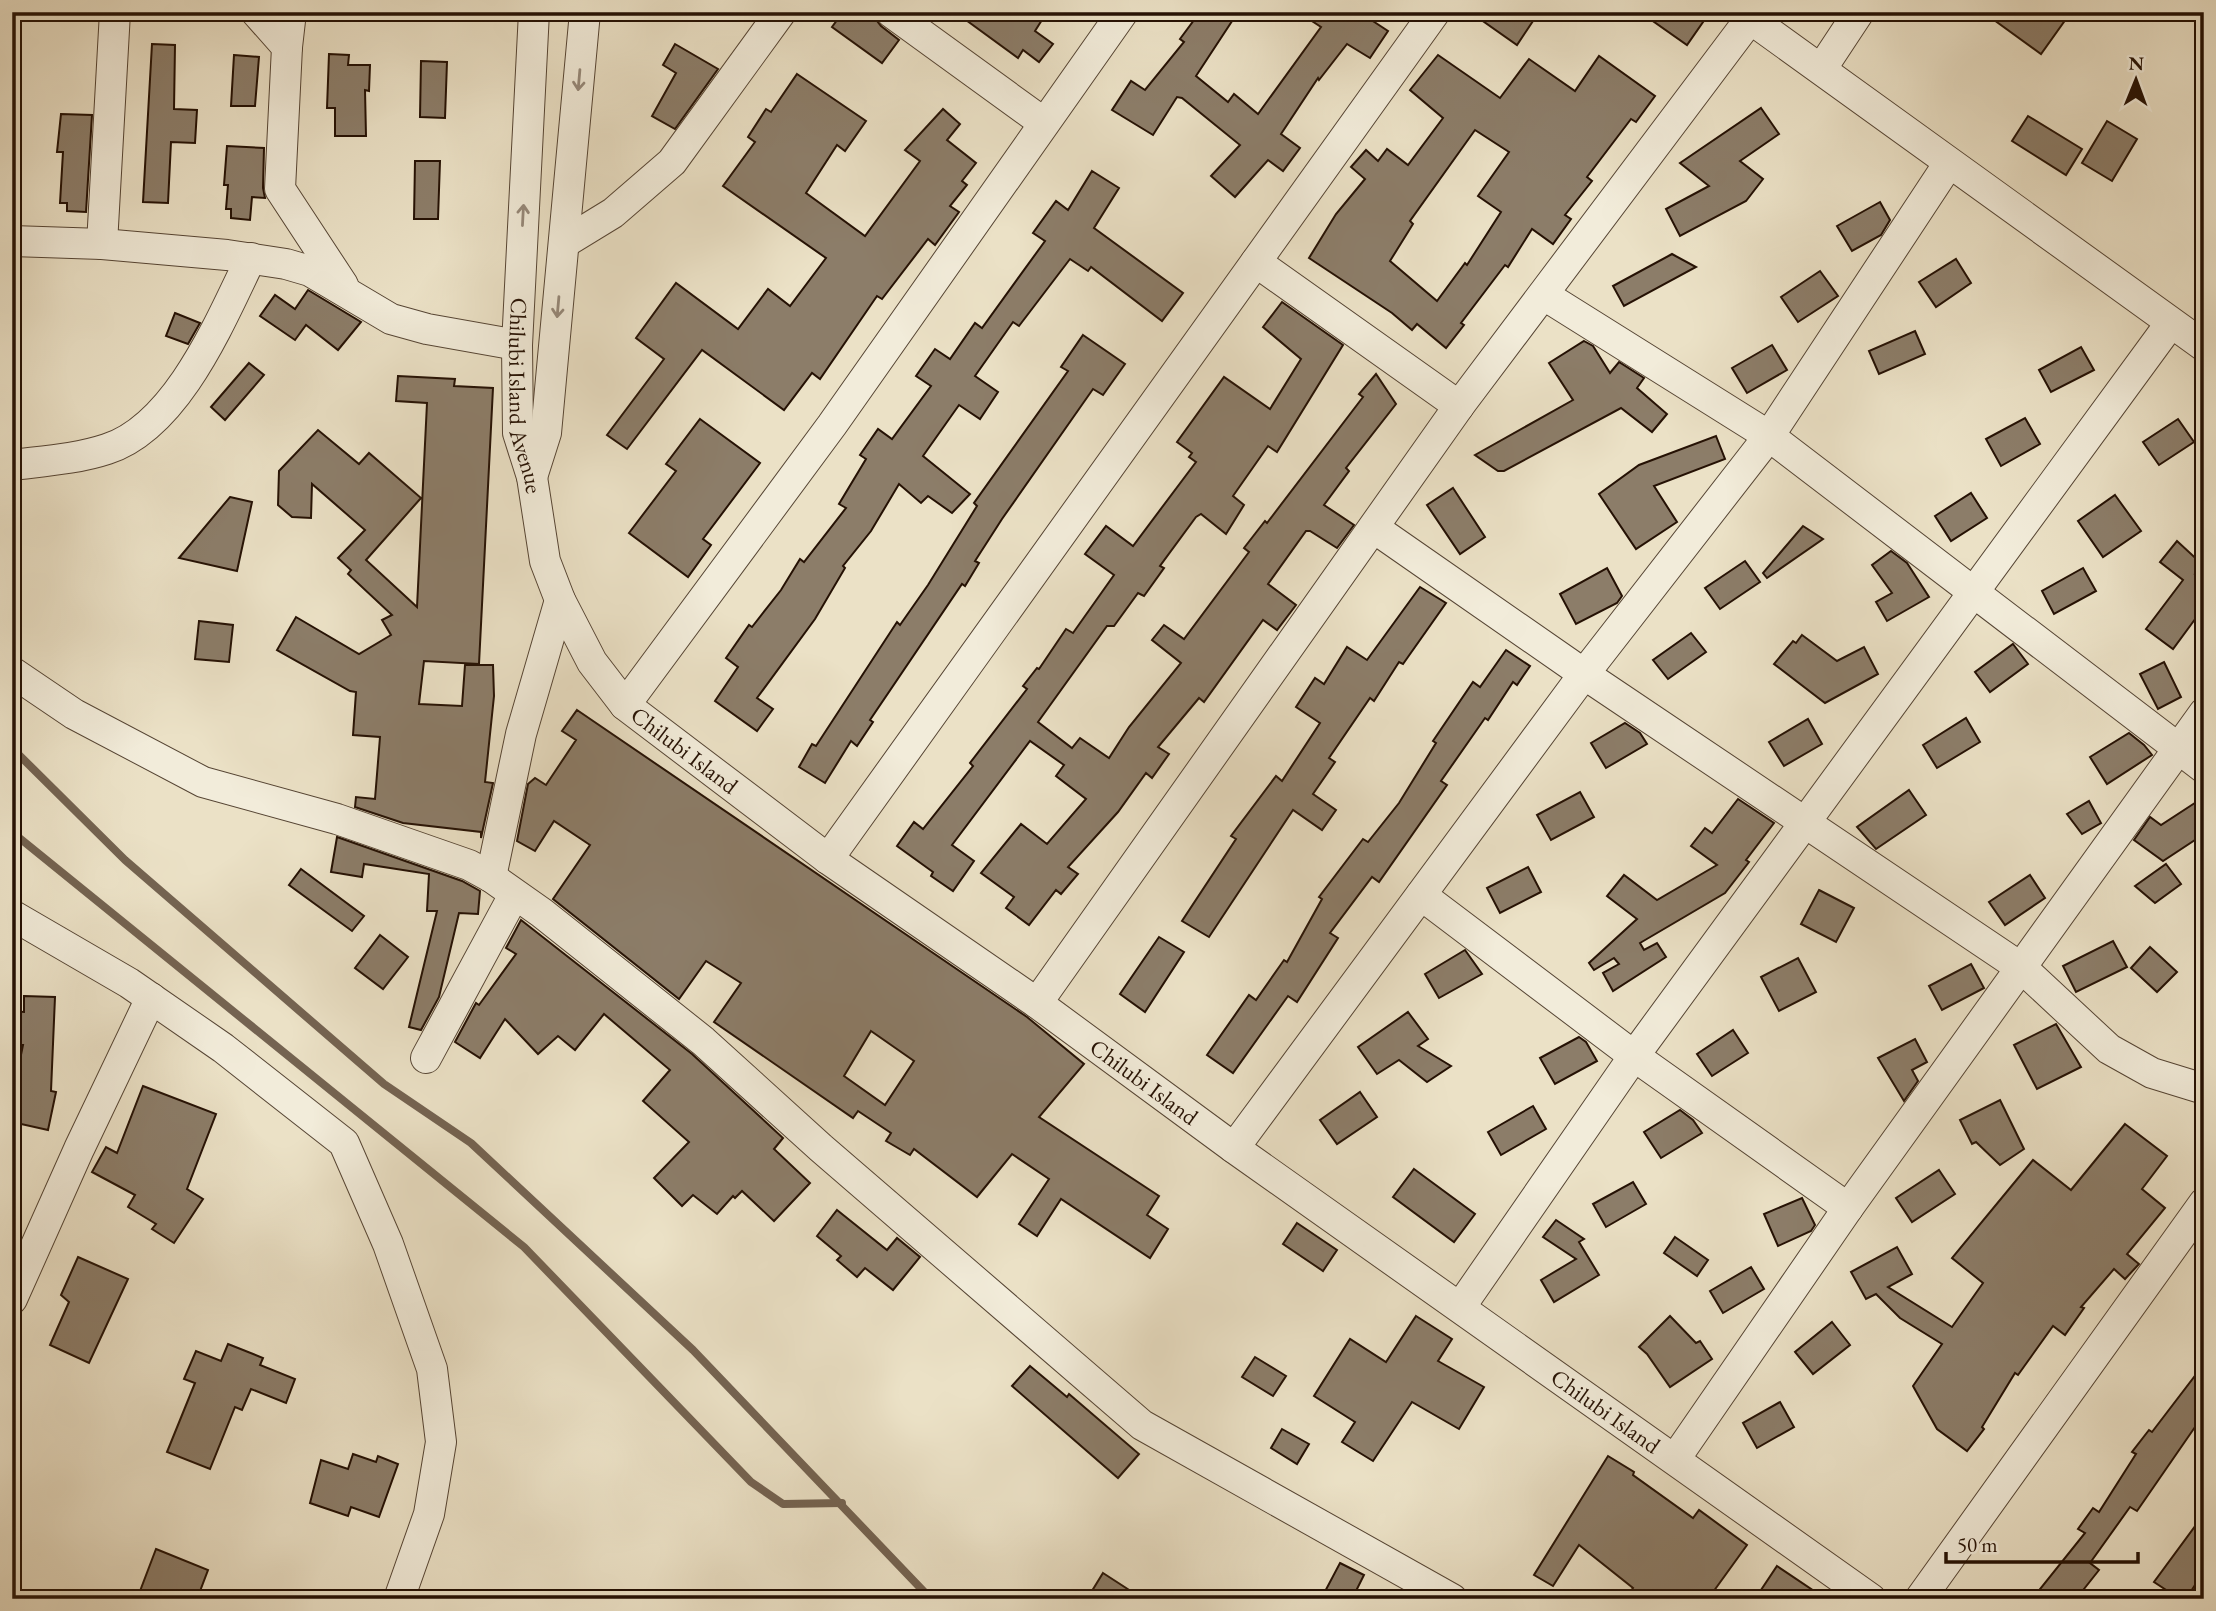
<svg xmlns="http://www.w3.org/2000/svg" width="2216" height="1611" viewBox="0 0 2216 1611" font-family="'EB Garamond',serif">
<rect width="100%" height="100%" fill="#ebe1c6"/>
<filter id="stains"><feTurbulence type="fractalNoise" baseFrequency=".00286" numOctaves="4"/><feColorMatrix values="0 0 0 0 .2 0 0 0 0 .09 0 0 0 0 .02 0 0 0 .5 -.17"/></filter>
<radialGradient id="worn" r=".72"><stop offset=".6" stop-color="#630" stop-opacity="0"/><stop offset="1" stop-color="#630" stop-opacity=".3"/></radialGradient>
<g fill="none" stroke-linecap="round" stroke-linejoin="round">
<g stroke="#746351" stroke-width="8">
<polyline points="12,748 125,860 384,1084 471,1143 693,1350 931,1599"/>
<polyline points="12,832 524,1247 751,1482 783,1504 842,1503"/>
</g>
</g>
<g fill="#8c7d69" stroke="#251104" stroke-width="2" fill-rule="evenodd">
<polygon points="843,12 870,12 881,26 899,40 882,63 832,27"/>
<polygon points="955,12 1047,12 1035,31 1053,44 1039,62 1023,50 1018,58"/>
<polygon points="1200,12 1238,12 1196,76 1228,102 1234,94 1258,114 1321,27 1298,12 1359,12 1388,31 1370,58 1347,44 1319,80 1318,78 1281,134 1300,148 1283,171 1268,160 1235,197 1211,176 1240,145 1182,98 1177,97 1153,135 1112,110 1131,81 1145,90 1184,42 1180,39"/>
<polygon points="1470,12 1539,12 1517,45"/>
<polygon points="1640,12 1710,12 1687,45"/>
<polygon points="1983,12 2071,12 2041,54"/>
<polygon points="152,44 175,45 174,109 197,110 195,143 171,142 168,203 143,202"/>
<polygon points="675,44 718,69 675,129 652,116 676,73 663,65"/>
<polygon points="329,54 349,55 348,65 370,65 369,91 365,90 366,136 335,136 335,108 327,108"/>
<polygon points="234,55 259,57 255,106 231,106"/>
<path d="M1438,55L1500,98L1529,59L1575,91L1599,56L1655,96L1636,122L1631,119L1587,177L1592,181L1565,215L1571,219L1553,244L1532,229L1508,267L1505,265L1461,323L1464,325L1446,348L1417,324L1412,330L1392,313L1309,258L1336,214L1365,179L1351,167L1366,150L1378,161L1387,149L1408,165L1443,118L1410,90ZM1475,130L1509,152L1478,196L1501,212L1467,265L1465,263L1437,301L1390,261L1413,224L1410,221Z"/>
<polygon points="421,61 447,62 445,118 420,117"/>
<polygon points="797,74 866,121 845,151 837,145 806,193 865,236 920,161 905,150 943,109 960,124 947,140 976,163 962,181 967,185 950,206 959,212 935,245 928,239 882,299 877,296 820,379 812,373 784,410 702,350 627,449 607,435 664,359 636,338 676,283 738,329 768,289 790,306 826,258 723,186 755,142 748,137 766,109 771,112"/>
<polygon points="1761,108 1779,134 1740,161 1763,179 1746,201 1680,236 1666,209 1709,186 1680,163"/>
<polygon points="61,114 92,115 86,212 67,211 67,203 60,203 63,152 57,152"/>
<polygon points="2028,116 2082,149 2066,175 2012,141"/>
<polygon points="2107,121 2137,139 2112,181 2082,163"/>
<polygon points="227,146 264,148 263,188 265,198 252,197 250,220 231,218 231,209 226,209 228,185 224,185"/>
<polygon points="415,161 440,161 438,219 414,219"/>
<polygon points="1092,171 1119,188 1094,228 1183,293 1162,321 1091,267 1088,271 1070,259 1019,326 1013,322 975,376 998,392 980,419 959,405 923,456 970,494 952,513 928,496 921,503 899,484 871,531 843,566 845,568 815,619 757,698 773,709 757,731 715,701 738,667 726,658 749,625 752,627 781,590 800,559 804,562 846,508 839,504 866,459 860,455 878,429 892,439 931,386 916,376 935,349 950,359 975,323 982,328 1045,241 1033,233 1056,201 1068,210"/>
<polygon points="1880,202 1890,220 1881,235 1852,251 1837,226"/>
<polygon points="1672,254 1696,267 1624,306 1613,286"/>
<polygon points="1956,259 1971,283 1936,307 1919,282"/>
<polygon points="1820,271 1838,296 1798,322 1781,297"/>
<polygon points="308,290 361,322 338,350 306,325 295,340 260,316 275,295 295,309"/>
<polygon points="1282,302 1343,345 1277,452 1268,446 1233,496 1244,505 1226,534 1201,514 1196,517 1160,566 1164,568 1144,596 1138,593 1114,626 1107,626 1038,722 1072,748 1080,738 1109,758 1129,727 1181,663 1152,640 1164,625 1184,639 1249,552 1244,548 1265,521 1267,523 1363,397 1359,394 1376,374 1396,404 1346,468 1349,471 1324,505 1354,525 1337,548 1310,531 1306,531 1268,584 1296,605 1277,630 1263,620 1204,702 1199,698 1158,747 1169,754 1152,778 1146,773 1118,812 1068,867 1078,874 1061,894 1056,890 1029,925 1006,908 1014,897 981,873 1021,824 1047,844 1086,799 1056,776 1064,765 1030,741 952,845 974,861 953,891 931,876 933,872 897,846 914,822 923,829 973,766 970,763 1027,689 1023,686 1037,668 1039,669 1066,629 1073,633 1114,575 1085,554 1106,526 1133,546 1196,462 1189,457 1192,453 1177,442 1224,377 1270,409 1301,359 1263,327"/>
<polygon points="175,313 200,323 188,344 166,336"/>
<polygon points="1915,331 1925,354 1879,374 1869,351"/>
<polygon points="1083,335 1125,364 1103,395 1093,389 1002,519 975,561 979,563 965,586 962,584 870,720 873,722 857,746 851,741 825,783 799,767 812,744 816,746 897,622 900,625 928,585 977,506 974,503 1068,371 1061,367"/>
<polygon points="1584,341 1593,346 1610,373 1619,362 1644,378 1637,388 1667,414 1652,432 1621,408 1504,471 1498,471 1475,455 1573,400 1549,363"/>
<polygon points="1772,345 1787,370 1747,393 1732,368"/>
<polygon points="2081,347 2094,370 2051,392 2039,370"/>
<polygon points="249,363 264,375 225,420 211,407"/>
<polygon points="398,376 455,379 454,386 493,388 479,664 424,661 419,704 462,706 465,665 493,665 494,696 485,782 493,783 481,838 481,832 403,823 355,807 356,797 375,799 380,737 353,735 356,692 350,691 277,650 296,617 359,654 391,635 382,620 392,615 348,574 351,570 338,558 365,530 312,484 311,518 292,517 278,505 279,471 318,430 359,464 369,453 421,498 366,560 417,607 427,403 396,401"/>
<polygon points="2025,418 2040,444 2001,466 1986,439"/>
<polygon points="700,419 760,463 703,539 711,545 688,577 629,533 676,471 666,464"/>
<polygon points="2178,419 2194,442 2159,465 2143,442"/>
<polygon points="1716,436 1725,459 1654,486 1677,522 1636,549 1599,494 1639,465"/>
<polygon points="1453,488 1485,537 1460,554 1427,505"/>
<polygon points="1971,493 1987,518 1951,541 1935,516"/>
<polygon points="2115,495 2141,531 2103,557 2078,521"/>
<polygon points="230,497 252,502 237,571 179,558"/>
<polygon points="1803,526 1823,539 1767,578 1763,573"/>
<polygon points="2177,541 2203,565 2195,574 2204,580 2204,607 2173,649 2146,629 2183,580 2160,562"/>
<polygon points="1891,551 1907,563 1929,597 1887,621 1876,602 1892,593 1872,565"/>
<polygon points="1745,561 1760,582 1720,609 1705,588"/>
<polygon points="1607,568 1622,596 1617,603 1576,624 1560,594"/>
<polygon points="2083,568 2096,591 2054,614 2042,591"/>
<polygon points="1420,587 1446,603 1403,664 1399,662 1374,701 1370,698 1329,758 1335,762 1313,794 1336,810 1322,830 1293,810 1209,937 1182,921 1236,839 1231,836 1276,776 1282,781 1320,723 1296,707 1315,678 1324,684 1347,647 1367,660"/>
<polygon points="199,621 233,625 229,662 195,659"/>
<polygon points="1691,633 1706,652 1668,679 1653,660"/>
<polygon points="1802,635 1837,661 1864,647 1878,674 1825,703 1774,664 1793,641 1796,643"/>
<polygon points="2013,644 2028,664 1990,692 1975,672"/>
<polygon points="1506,650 1530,666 1517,685 1513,682 1488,720 1485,718 1441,781 1447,785 1379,882 1372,877 1330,933 1338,938 1297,1002 1288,996 1233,1073 1207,1055 1249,995 1256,1000 1284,960 1287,962 1322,899 1319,897 1363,839 1368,842 1399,803 1436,743 1433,741 1473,682 1480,687"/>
<polygon points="2164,662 2181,697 2158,709 2140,674"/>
<path d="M577,710L1027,1017L1084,1064L1039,1117L1159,1196L1147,1215L1168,1229L1150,1258L1061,1199L1037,1236L1019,1224L1049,1179L1012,1154L977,1197L914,1149L910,1155L886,1141L891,1133L858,1111L853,1118L714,1022L741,983L706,961L679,999L553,899L590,845L554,821L535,851L517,841L528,784L535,778L546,785L576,740L562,731ZM871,1031L914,1061L885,1105L844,1076Z"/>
<polygon points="1966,718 1980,742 1937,768 1923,745"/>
<polygon points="1808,719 1822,744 1784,766 1769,742"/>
<polygon points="1625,723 1640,733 1647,744 1606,768 1591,743"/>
<polygon points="2129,733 2144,745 2152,755 2107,784 2090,757"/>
<polygon points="1909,790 1926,815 1876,849 1857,827"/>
<polygon points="1580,792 1594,817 1551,840 1537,815"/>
<polygon points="2204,797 2204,834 2163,861 2134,840 2150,817 2161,825"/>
<polygon points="1738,799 1774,823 1746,860 1749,862 1725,893 1640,943 1644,950 1657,943 1666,957 1613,991 1603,973 1619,964 1614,958 1594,970 1589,963 1637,919 1607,896 1624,875 1657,900 1717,865 1691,846 1705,828 1712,833"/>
<polygon points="2089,801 2101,823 2082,834 2067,814"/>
<polygon points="337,837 462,881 480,891 478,914 459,913 439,997 421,1030 409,1027 437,911 427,911 429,874 364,864 362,877 331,872"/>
<polygon points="2166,864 2181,884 2155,903 2135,886"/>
<polygon points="1528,867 1541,892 1500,913 1487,888"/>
<polygon points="301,869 364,916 352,931 289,885"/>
<polygon points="2030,875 2045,898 2005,925 1989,902"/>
<polygon points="1819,890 1854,908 1836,942 1801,924"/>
<polygon points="521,920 692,1054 783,1138 774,1149 810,1183 774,1221 742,1191 735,1198 733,1196 717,1214 693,1195 682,1206 654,1178 689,1142 643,1101 670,1070 604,1014 575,1050 558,1036 538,1054 505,1019 480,1058 455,1042 476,1003 479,1005 516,954 506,948"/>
<polygon points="380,935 408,957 383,989 355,968"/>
<polygon points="1159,937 1184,952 1145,1012 1120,994"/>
<polygon points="2113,941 2127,967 2076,992 2063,966"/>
<polygon points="2150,947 2177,972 2157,992 2131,968"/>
<polygon points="1465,950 1482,974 1439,998 1425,974"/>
<polygon points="1798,958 1816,992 1779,1011 1761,977"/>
<polygon points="1971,964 1984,988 1942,1010 1929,986"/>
<polygon points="24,996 55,997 51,1091 56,1092 48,1130 12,1122 12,1099 23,1045 12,1045 12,1011 24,1012"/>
<polygon points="1408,1012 1428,1039 1418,1046 1451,1066 1427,1082 1399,1060 1377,1074 1358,1047"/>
<polygon points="2056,1024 2081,1067 2037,1089 2014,1045"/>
<polygon points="1733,1030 1748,1053 1712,1076 1697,1054"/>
<polygon points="1579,1037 1586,1042 1597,1061 1555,1084 1540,1058"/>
<polygon points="1915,1039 1927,1062 1912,1070 1918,1081 1904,1101 1878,1058"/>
<polygon points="143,1086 216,1114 187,1189 203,1199 174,1243 152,1229 156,1224 128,1207 135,1195 92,1172 106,1147 117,1153"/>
<polygon points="1360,1092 1377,1117 1337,1144 1320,1120"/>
<polygon points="2000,1100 2024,1149 2000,1165 1976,1142 1972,1144 1960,1120"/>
<polygon points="1533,1106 1546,1129 1501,1155 1488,1132"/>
<polygon points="1680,1110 1693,1120 1702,1133 1661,1158 1644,1132"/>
<polygon points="2125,1124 2167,1156 2142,1189 2165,1208 2127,1254 2139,1264 2125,1279 2114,1269 2081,1307 2084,1308 2065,1335 2053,1326 2018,1375 2015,1373 1982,1427 1984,1429 1967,1451 1937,1429 1913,1386 1942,1344 1900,1318 1876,1294 1866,1299 1851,1272 1897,1247 1912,1274 1888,1287 1952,1327 1983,1283 1952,1258 2033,1160 2071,1190"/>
<polygon points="1414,1169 1475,1214 1454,1242 1393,1197"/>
<polygon points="1939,1170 1955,1194 1912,1222 1896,1198"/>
<polygon points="1633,1182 1646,1204 1606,1227 1593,1204"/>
<polygon points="1802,1198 1815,1225 1811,1231 1778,1246 1764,1214"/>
<polygon points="837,1210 887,1250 897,1238 920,1257 893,1290 865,1268 857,1277 837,1260 841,1256 817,1236"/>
<polygon points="1556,1220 1584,1239 1579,1242 1599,1275 1554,1302 1541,1280 1576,1259 1543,1237"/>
<polygon points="1297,1223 1337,1250 1323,1271 1283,1244"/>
<polygon points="1675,1237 1708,1260 1697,1276 1664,1253"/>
<polygon points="78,1257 128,1279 89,1363 50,1345 69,1302 61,1295"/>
<polygon points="1751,1267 1764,1289 1723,1313 1710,1291"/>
<polygon points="1416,1316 1452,1339 1438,1361 1484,1387 1459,1429 1412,1402 1373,1461 1342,1442 1355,1422 1314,1396 1350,1339 1386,1362"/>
<polygon points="1670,1316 1696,1343 1700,1341 1712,1359 1670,1387 1647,1354 1639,1347"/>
<polygon points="1832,1322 1850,1345 1813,1374 1795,1352"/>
<polygon points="228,1344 263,1358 260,1365 295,1379 286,1403 251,1389 242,1410 235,1407 210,1469 167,1452 195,1383 184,1379 196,1351 221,1361"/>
<polygon points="1255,1357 1286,1376 1273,1396 1242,1377"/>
<polygon points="2204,1364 2204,1414 2137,1511 2130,1507 2090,1563 2099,1570 2076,1599 2032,1599 2085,1533 2078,1529 2093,1508 2099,1512 2136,1454 2132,1452 2149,1430 2152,1432"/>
<polygon points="1030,1366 1067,1397 1069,1394 1139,1454 1118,1478 1012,1386"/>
<polygon points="1780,1402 1794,1427 1757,1448 1743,1423"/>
<polygon points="1282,1429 1309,1444 1297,1464 1271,1448"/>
<polygon points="353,1454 376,1462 378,1456 398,1464 379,1517 351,1507 348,1516 310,1503 321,1460 348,1469"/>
<polygon points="1608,1456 1634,1472 1633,1475 1693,1518 1699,1510 1747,1545 1708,1599 1625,1599 1633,1588 1579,1545 1553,1586 1534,1575"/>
<polygon points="2204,1514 2204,1571 2186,1599 2180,1599 2154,1582"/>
<polygon points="156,1549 208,1570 197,1599 137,1599"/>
<polygon points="1340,1563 1364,1575 1352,1599 1321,1599"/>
<polygon points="1777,1566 1826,1599 1755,1599"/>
<polygon points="1103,1573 1143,1599 1087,1599"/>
</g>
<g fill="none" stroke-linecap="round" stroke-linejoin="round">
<defs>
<g id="minor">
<polyline points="256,12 287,47 280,189 343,285"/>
<path id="s1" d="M534,12L517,345L518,433L532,477L545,561L560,600L592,662L625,705L828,859L1037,1003L1234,1148L1871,1599"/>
<polyline points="891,12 1044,123"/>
<polyline points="1741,12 2204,346"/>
<polyline points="287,47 291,12"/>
<polyline points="1822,68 1859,12"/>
<polyline points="12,241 102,244 227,255 286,264 310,271 391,319 427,329 517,345"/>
<polyline points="564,243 613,213 672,162 781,12"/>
<polyline points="102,244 115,12"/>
<polyline points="1256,262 1459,406"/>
<polyline points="1544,295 1769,436 2204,768"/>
<path d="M12,465C44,461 77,459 107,449C178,426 221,319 251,258"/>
<polyline points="532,477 546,433 585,12"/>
<polyline points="1374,528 1584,674 2023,969 2109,1049 2152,1073 2204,1089"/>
<polyline points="12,672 74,714 203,782 337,819 469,865 491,877 542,913 703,1041 821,1148 1142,1425 1452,1599"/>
<polyline points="625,705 832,425 1123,12"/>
<polyline points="828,859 1435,12"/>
<polyline points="491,877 521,734 560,600"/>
<polyline points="1421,895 1634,1056 1848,1208"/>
<polyline points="12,915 129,983 223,1048 344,1143 388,1244 432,1369 441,1442 429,1514 399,1599"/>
<polyline points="1037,1003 1459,406 1750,19"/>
<polyline points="426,1058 514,895"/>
<polyline points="1234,1148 1584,674 1769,436 1949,163"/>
<polyline points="12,1299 79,1149 151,998"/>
<polyline points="1461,1306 1634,1056 2170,324"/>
<polyline points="1675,1459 1848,1208 2204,713"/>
<polyline points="1920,1599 2204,1203"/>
</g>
</defs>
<use href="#minor" stroke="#564534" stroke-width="32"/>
<use href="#minor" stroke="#f2ecda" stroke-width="30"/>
</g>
<defs><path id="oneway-shaft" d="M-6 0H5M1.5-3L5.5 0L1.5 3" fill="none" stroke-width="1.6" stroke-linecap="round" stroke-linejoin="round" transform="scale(1.75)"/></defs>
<g stroke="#96897a">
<use href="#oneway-shaft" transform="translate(579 80) rotate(95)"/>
<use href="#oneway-shaft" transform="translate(523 215) rotate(-87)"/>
<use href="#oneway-shaft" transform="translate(558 307) rotate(95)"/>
</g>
<g text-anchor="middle" stroke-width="6" stroke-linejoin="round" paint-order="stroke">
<g font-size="23" fill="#251104" stroke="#f2ecda">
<text dy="8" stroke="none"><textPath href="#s1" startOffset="385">Chilubi Island Avenue</textPath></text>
<text dy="8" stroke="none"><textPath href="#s1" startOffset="793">Chilubi Island</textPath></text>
<text dy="8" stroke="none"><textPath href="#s1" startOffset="1360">Chilubi Island</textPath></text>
<text dy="8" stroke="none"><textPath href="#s1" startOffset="1927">Chilubi Island</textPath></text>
</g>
</g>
<rect width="2216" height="1611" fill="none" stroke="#ebe1c6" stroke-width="42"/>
<rect x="14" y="14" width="2188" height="1583" fill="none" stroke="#251104" stroke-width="3.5"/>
<rect x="21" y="21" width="2174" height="1569" fill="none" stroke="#251104" stroke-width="2"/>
<g transform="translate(2136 80) rotate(1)" stroke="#f2ecda" stroke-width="5" paint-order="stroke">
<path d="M0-5L12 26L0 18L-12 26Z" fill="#251104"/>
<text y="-10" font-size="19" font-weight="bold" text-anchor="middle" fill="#251104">N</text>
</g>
<path d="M1946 1552v10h192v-10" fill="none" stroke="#251104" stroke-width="3.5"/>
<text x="1957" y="1552" font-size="21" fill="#251104" stroke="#f2ecda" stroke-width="5" paint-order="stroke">50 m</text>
<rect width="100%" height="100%" filter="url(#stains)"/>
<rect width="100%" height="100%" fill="url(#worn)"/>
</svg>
